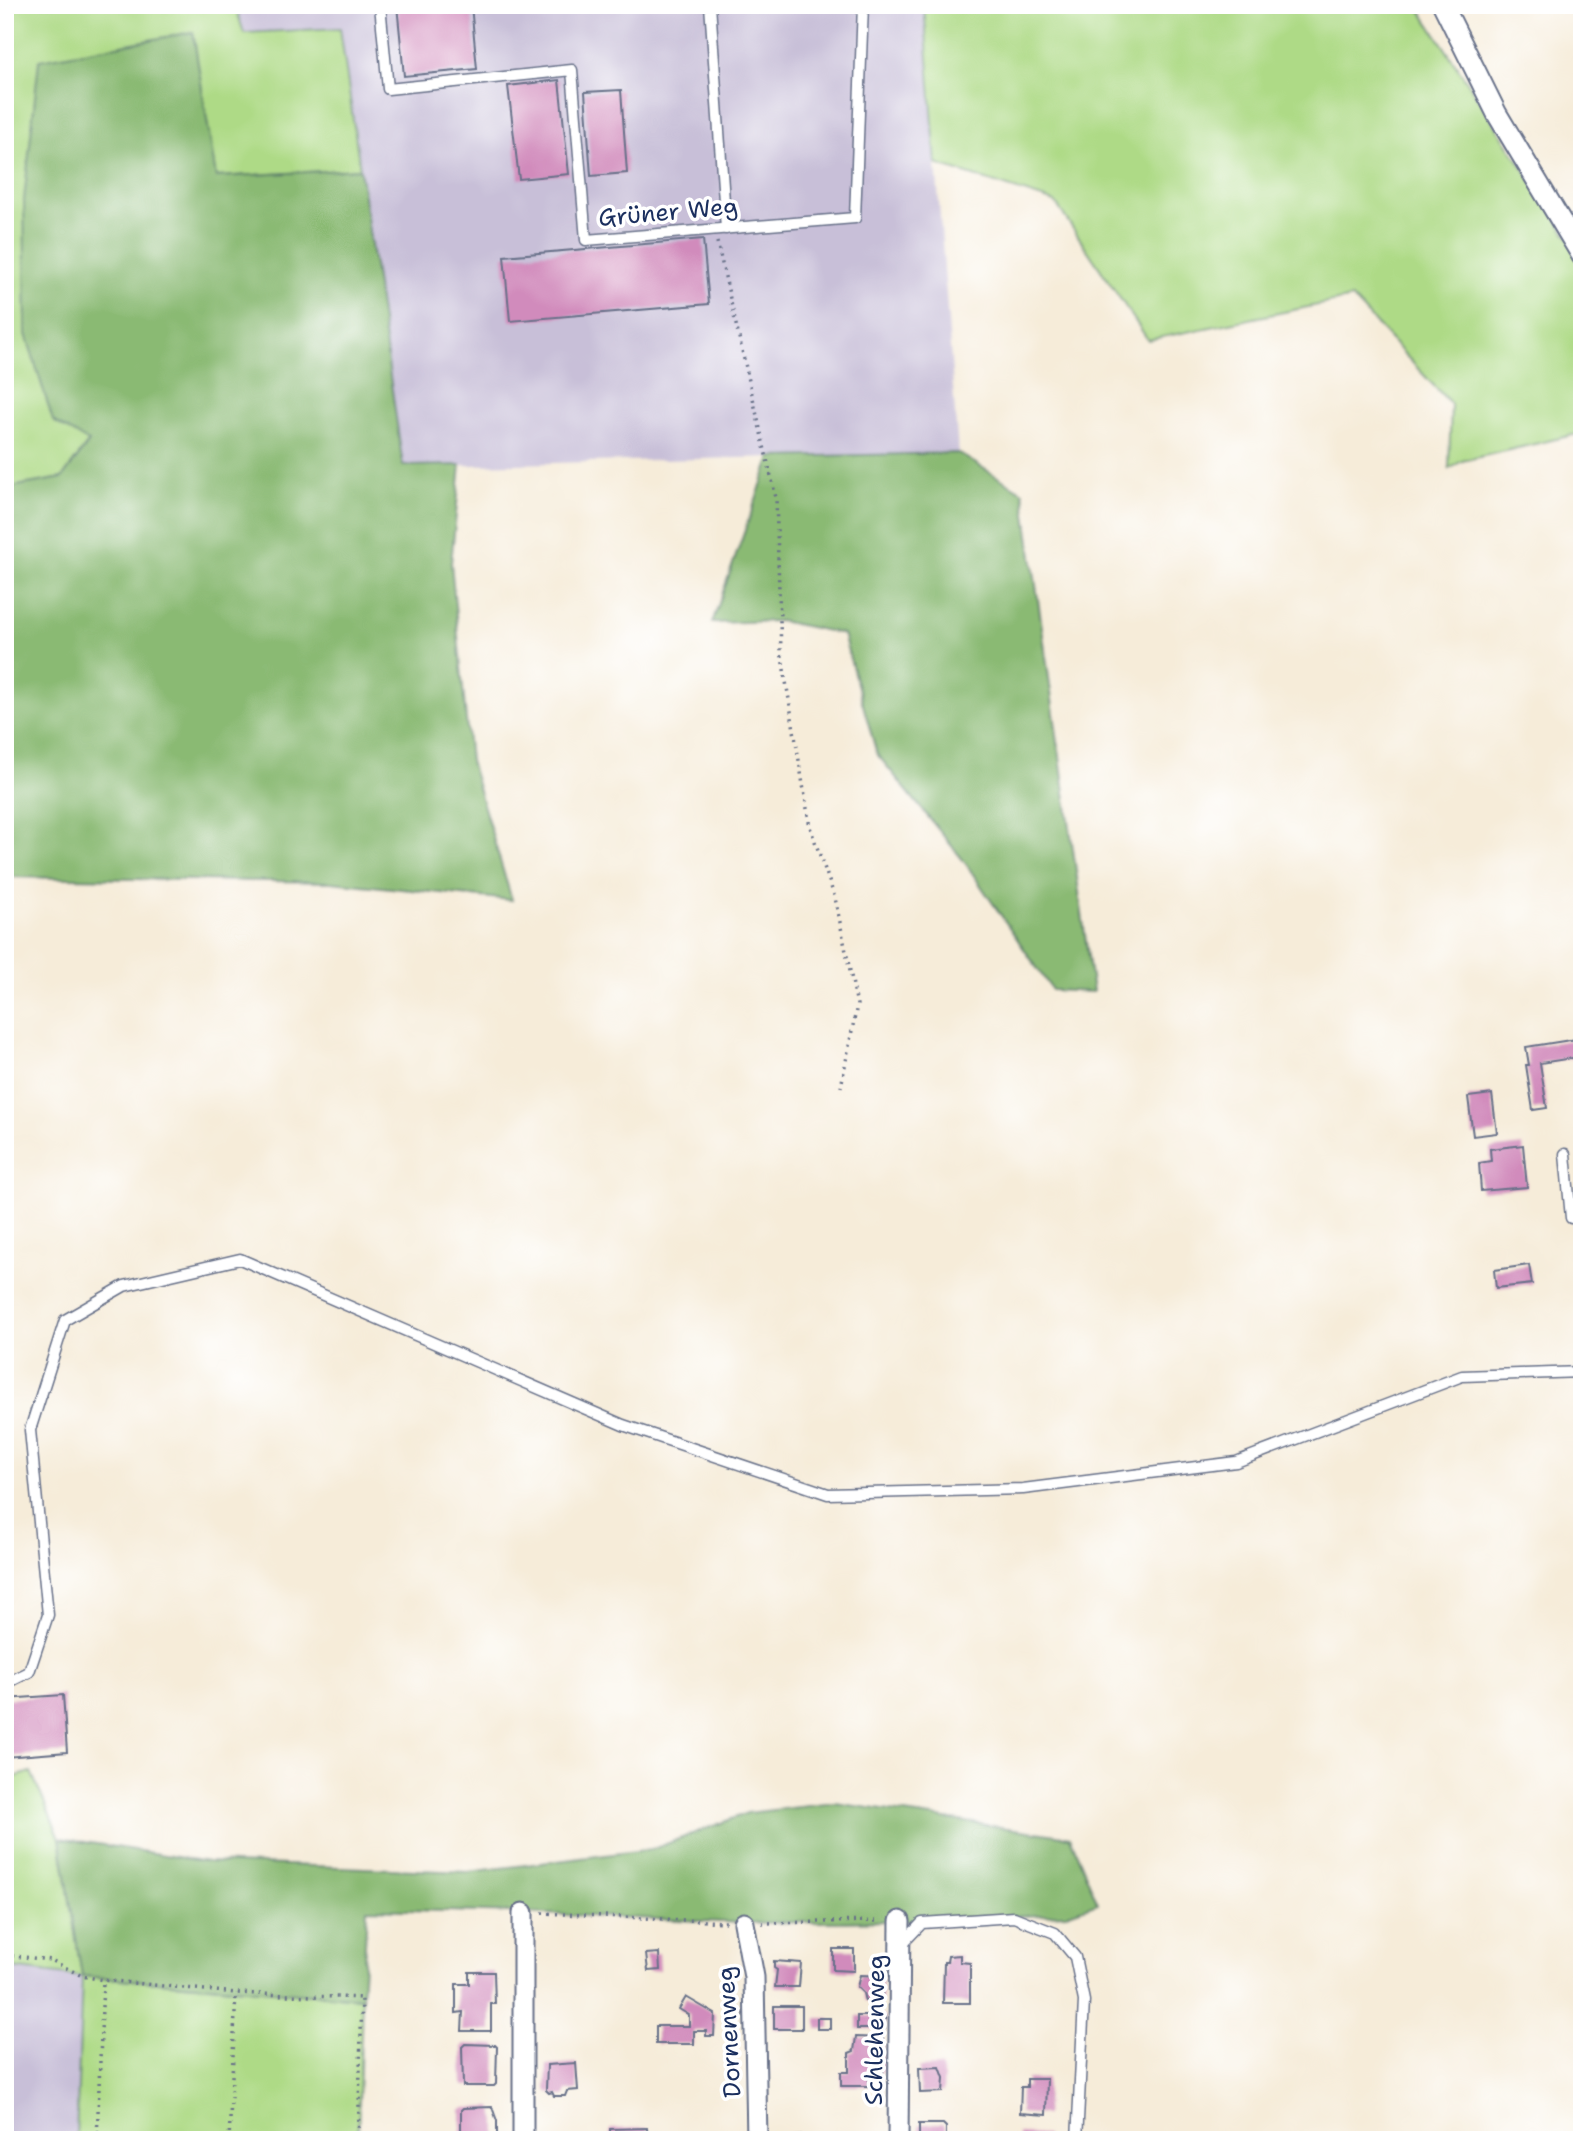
<svg xmlns="http://www.w3.org/2000/svg" width="1587" height="2145" viewBox="0 0 1587 2145" font-family="'Shantell Sans',sans-serif">
<rect width="100%" height="100%" fill="#fff"/>
<filter id="ink" filterUnits="userSpaceOnUse"><feTurbulence type="fractalNoise" baseFrequency=".0143" numOctaves="2"/><feDisplacementMap in="SourceGraphic" scale="14" xChannelSelector="R" yChannelSelector="G"/><feConvolveMatrix kernelMatrix="1 2 1 2 8 2 1 2 1" color-interpolation-filters="sRGB"/></filter>
<filter id="wash" filterUnits="userSpaceOnUse"><feTurbulence type="fractalNoise" baseFrequency=".00686" numOctaves="4" result="noise"/><feDisplacementMap in="SourceGraphic" scale="28" xChannelSelector="R" yChannelSelector="G"/><feGaussianBlur stdDeviation="1.57" result="paint"/><feColorMatrix in="noise" values="0 0 0 0 0 0 0 0 0 0 0 0 0 0 0 0 0 1.4 0 .05"/><feComposite in="paint" operator="in"/></filter>
<g filter="url(#wash)">
<rect width="100%" height="100%" fill="#f6ecd9"/>
<g fill="#c8bfd8">
<polygon points="235,5 924,5 958,452 403,467 340,28 243,33"/>
<polygon points="5,1967 82,1976 76,2140 5,2140"/>
</g>
<g fill="#aeda86" stroke="#648472" stroke-width="2">
<polygon points="5,5 235,5 244,33 340,28 360,169 216,177 89,441 62,478 5,488"/>
<polygon points="924,5 1417,5 1582,258 1582,433 1462,461 1449,469 1451,404 1352,298 1148,340 1055,202 936,164"/>
<polygon points="31,1772 60,1838 82,1976 362,1998 358,2140 76,2140 82,1977 5,1967 5,1780"/>
</g>
<g fill="#8aba73" stroke="#527468" stroke-width="2">
<polygon points="193,32 216,177 360,169 403,466 461,465 451,563 470,761 512,900 331,882 5,877 5,488 62,478 89,442 53,421 26,334 24,200 39,60"/>
<polygon points="958,453 1023,492 1093,992 1052,990 964,861 877,754 843,634 780,621 712,623 771,457"/>
<polygon points="835,1803 1070,1837 1098,1903 1066,1914 900,1921 744,1923 523,1913 367,1909 362,1998 82,1976 60,1838 208,1862 468,1872 653,1849 747,1813"/>
</g>
<g id="blocks">
<g fill="#d18bbc">
<polygon points="397,5 471,5 477,69 404,76"/>
<polygon points="559,80 569,174 519,179 508,86"/>
<polygon points="621,90 627,173 591,176 585,92"/>
<polygon points="703,239 709,304 510,321 504,256"/>
<polygon points="1577,803 1582,803 1582,835 1580,835"/>
<polygon points="1577,1039 1579,1057 1540,1063 1547,1108 1533,1110 1526,1065 1529,1065 1526,1047"/>
<polygon points="1492,1094 1497,1133 1473,1136 1468,1097"/>
<polygon points="1523,1145 1527,1187 1481,1191 1479,1163 1491,1161 1490,1149"/>
<polygon points="1529,1265 1532,1284 1496,1288 1494,1270"/>
<polygon points="63,1695 67,1752 5,1757 5,1699"/>
<polygon points="833,1949 854,1949 854,1971 833,1970"/>
<polygon points="659,1953 660,1970 648,1971 646,1954"/>
<polygon points="960,1955 960,1962 970,1963 970,2003 943,2003 944,1962 947,1962 948,1956"/>
<polygon points="774,1961 801,1963 799,1987 775,1987 777,1970 774,1968"/>
<polygon points="469,1972 494,1972 495,2004 491,2004 491,2031 462,2031 463,2012 456,2013 456,1984 469,1984"/>
<polygon points="860,1975 882,1976 882,2001 865,2001 863,1993 857,1987"/>
<polygon points="686,1997 715,2014 714,2036 706,2036 706,2031 694,2031 694,2044 656,2044 656,2026 689,2026 689,2015 679,2009"/>
<rect x="774" y="2006" width="28" height="23"/>
<rect x="857" y="2016" width="28" height="13"/>
<rect x="817" y="2018" width="13" height="11"/>
<polygon points="856,2037 883,2038 883,2072 869,2072 869,2086 841,2086 841,2072 849,2072 849,2053 854,2051"/>
<polygon points="465,2044 495,2045 497,2047 496,2084 494,2086 463,2086 462,2047"/>
<polygon points="576,2063 578,2090 567,2091 565,2096 554,2096 552,2092 549,2093 546,2090 547,2065"/>
<polygon points="940,2067 944,2078 943,2092 920,2093 919,2068"/>
<polygon points="1027,2079 1047,2079 1046,2115 1020,2113 1021,2087 1027,2087"/>
<polygon points="492,2107 497,2121 497,2135 494,2140 461,2140 461,2110 463,2108"/>
<polygon points="919,2124 943,2124 946,2127 946,2136 943,2140 919,2140"/>
<polygon points="647,2128 648,2140 610,2140 610,2129"/>
<polygon points="1018,2134 1046,2135 1046,2140 1018,2140"/>
<polygon points="826,2135 826,2140 795,2140 795,2136"/>
</g>
</g>
</g>
<g filter="url(#ink)">
<use href="#blocks" fill-opacity="0" stroke="#687189" stroke-width="2"/>
<g fill="none" stroke-linecap="round" stroke-linejoin="round">
<defs>
<g id="lane">
<polyline points="380,5 388,89 572,70 586,240 855,218 863,5"/>
<polyline points="710,5 726,229"/>
<polyline points="1565,1154 1571,1218 1582,1217"/>
<polyline points="5,1684 29,1672 48,1615 30,1430 65,1320 124,1286 240,1259 623,1425 828,1494 1023,1489 1236,1462 1462,1376 1582,1372"/>
<polyline points="901,1945 922,1923 1014,1917 1055,1933 1075,1957 1084,2001 1077,2140"/>
</g>
<g id="street">
<polyline points="1443,5 1497,114 1582,256"/>
<polyline points="523,1913 523,2140"/>
<polyline points="744,1923 754,1977 757,2140"/>
<polyline points="898,2140 900,1921"/>
</g>
</defs>
<use href="#lane" stroke="#687189" stroke-width="13"/>
<use href="#street" stroke="#687189" stroke-width="23"/>
<g stroke="#687189" stroke-width="3.5" stroke-dasharray="2 5" stroke-linecap="butt">
<polyline points="717,242 776,498 781,651 810,827 835,898 857,1005 841,1087"/>
<polyline points="542,1913 726,1922"/>
<polyline points="762,1923 880,1921"/>
<polyline points="5,1955 51,1960 82,1976 103,1980 236,1993 362,1998 358,2140"/>
<polyline points="97,2140 103,1981"/>
<polyline points="229,2140 236,1993"/>
</g>
<use href="#lane" stroke="#fff" stroke-width="10"/>
<use href="#street" stroke="#fff" stroke-width="19"/>
</g>
</g>
<g text-anchor="middle" stroke-width="7" stroke-linejoin="round" paint-order="stroke">
<g font-size="24" fill="#1b2f5e" stroke="#fff">
<text transform="translate(668 212) rotate(-5)" y="8">Grüner Weg</text>
<text transform="translate(875 2030) rotate(-89)" y="8">Schlehenweg</text>
<text transform="translate(729 2032) rotate(-93)" y="8">Dornenweg</text>
</g>
</g>
<rect width="1587" height="2145" fill="none" stroke="#fff" stroke-width="28"/>
</svg>
